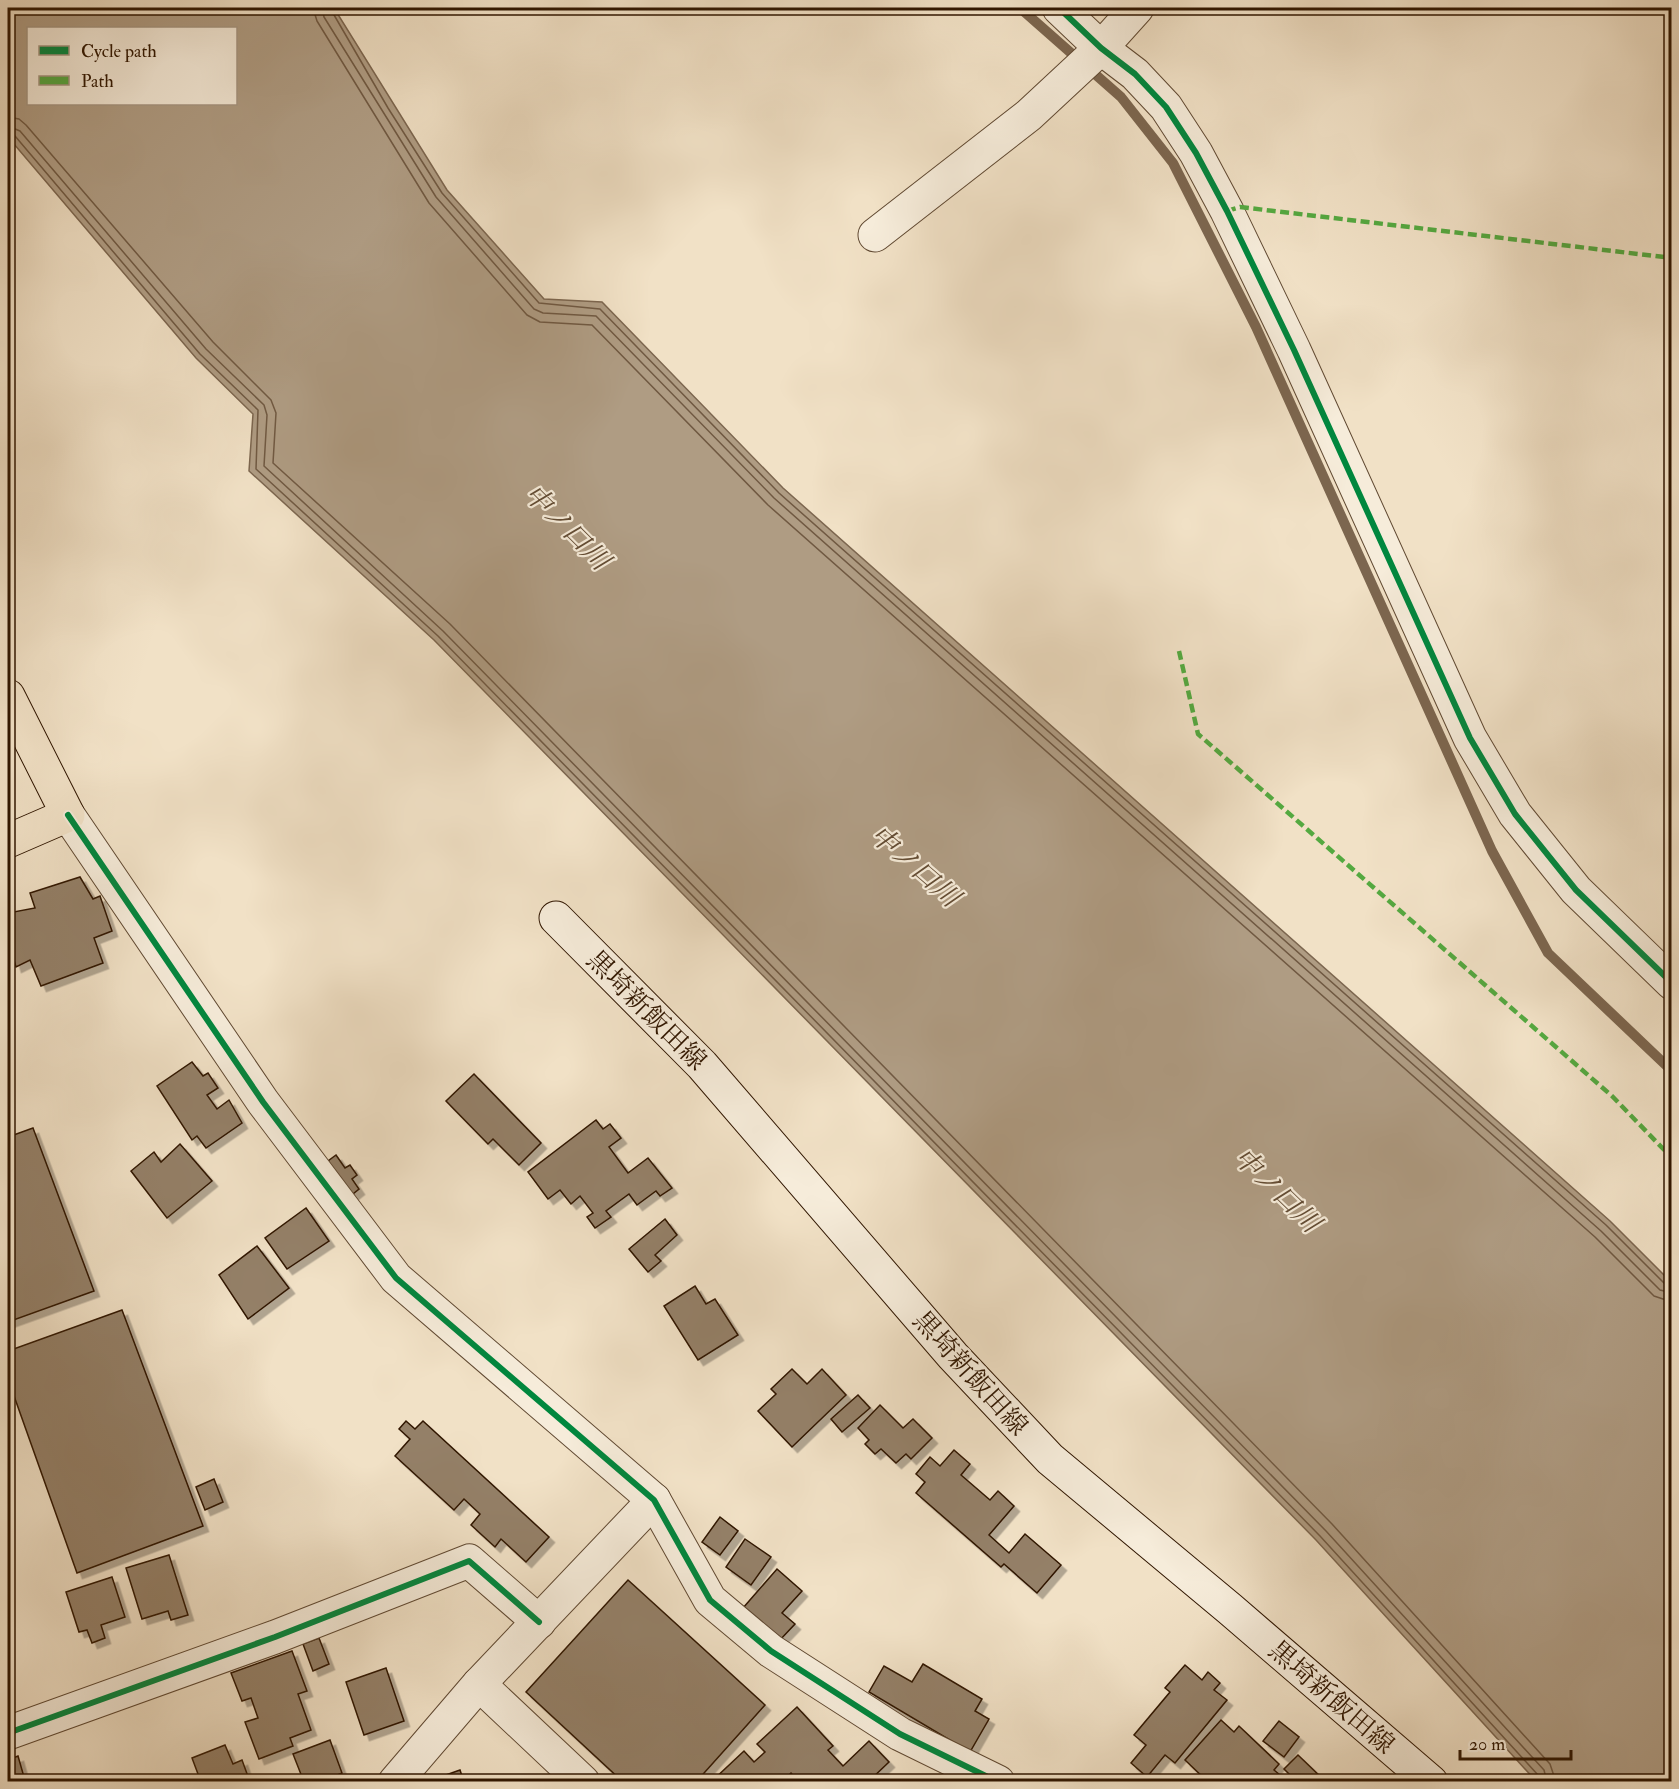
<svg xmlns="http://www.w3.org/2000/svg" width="1679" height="1789" viewBox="0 0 1679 1789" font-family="'IM FELL Double Pica','Noto Serif JP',serif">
<defs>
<filter id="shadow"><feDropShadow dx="5.5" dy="5.5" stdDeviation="0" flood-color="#0004"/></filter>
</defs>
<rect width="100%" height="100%" fill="#f1e1c6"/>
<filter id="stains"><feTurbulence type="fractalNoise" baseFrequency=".00333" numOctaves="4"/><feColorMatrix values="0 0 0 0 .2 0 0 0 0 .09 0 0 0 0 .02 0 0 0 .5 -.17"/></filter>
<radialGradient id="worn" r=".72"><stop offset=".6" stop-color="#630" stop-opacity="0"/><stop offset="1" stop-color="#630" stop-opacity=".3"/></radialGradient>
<path fill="#af9c83" stroke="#7c664f" stroke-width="1.5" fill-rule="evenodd" d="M8,8H334L447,190L544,299L602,302L783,488L1610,1221L1671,1282V1781H1536L1316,1540L434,640L249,471L253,414L196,358L8,137ZM28,28H236V104H28Z"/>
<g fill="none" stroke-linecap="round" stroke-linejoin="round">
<g stroke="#705942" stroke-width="1.5">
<polyline points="313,8 317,21 429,203 527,315 540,322 592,325 768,505 1595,1237 1654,1296 1672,1302"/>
<polyline points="322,8 324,17 436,197 534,309 543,313 596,316 774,498 1601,1231 1660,1290 1672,1293"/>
<polyline points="330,8 388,108 442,193 539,303 600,309 779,493 1606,1225 1665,1284 1672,1286"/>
<polyline points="8,117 19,119 26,125 213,342 271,400 276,413 273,463 450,624 1332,1524 1550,1764 1556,1782"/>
<polyline points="8,126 20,131 206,349 264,405 267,415 264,466 443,631 1326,1531 1544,1770 1547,1782"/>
<polyline points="8,134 15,136 200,354 258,410 256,469 438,636 1320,1536 1538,1775 1540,1782"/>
</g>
<polyline stroke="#7c664f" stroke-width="10" points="1020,8 1121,97 1173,163 1256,327 1492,851 1548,953 1672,1071"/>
</g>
<g fill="#948067" stroke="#301600" stroke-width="1.5" filter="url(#shadow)">
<polygon points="80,877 93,899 100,896 112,931 94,938 103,963 41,986 30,960 16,967 8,940 8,913 35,908 30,893"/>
<polygon points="192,1062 203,1076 208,1073 218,1088 207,1095 217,1109 229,1100 242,1123 206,1148 197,1136 192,1140 157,1086"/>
<polygon points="474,1074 541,1143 519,1165 493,1139 488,1144 446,1101"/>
<polygon points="596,1120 603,1129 610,1124 621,1138 609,1147 628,1173 648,1158 672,1188 660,1196 656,1191 637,1205 629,1194 606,1211 611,1217 595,1228 587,1217 593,1213 580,1196 571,1204 560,1190 548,1199 528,1172"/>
<polygon points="33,1128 94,1291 8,1322 8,1137"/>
<polygon points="180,1144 212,1181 167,1218 131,1171 154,1152 161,1162"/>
<polygon points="336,1155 345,1168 350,1165 357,1175 352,1179 359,1189 348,1198 324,1164"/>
<polygon points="306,1208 329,1241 287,1269 265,1238"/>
<polygon points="665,1219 677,1235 655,1255 661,1261 648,1272 629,1249"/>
<polygon points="257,1246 289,1288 248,1319 219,1275"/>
<polygon points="695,1286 706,1304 715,1299 738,1335 698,1360 664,1306"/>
<polygon points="122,1310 203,1526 77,1573 8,1379 8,1351"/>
<polygon points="792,1369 807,1384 822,1369 846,1395 792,1447 758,1411 776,1394 771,1389"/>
<polygon points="858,1395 870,1408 842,1432 831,1419"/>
<polygon points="880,1405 903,1428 913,1419 932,1438 911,1459 906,1454 896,1463 881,1449 875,1454 865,1444 869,1440 858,1428"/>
<polygon points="406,1421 415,1429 423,1421 549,1537 526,1562 501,1539 495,1547 471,1525 480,1514 464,1499 454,1510 395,1456 410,1439 399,1429"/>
<polygon points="954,1450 970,1464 961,1475 990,1500 998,1491 1014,1506 989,1535 1009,1553 1025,1534 1061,1565 1037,1593 1004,1564 1001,1567 916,1493 925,1482 916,1474 930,1457 940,1466"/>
<polygon points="214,1479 223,1502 205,1510 196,1487"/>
<polygon points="720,1517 738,1531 720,1555 702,1542"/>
<polygon points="745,1539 771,1557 751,1585 726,1567"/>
<polygon points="169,1555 188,1615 171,1620 168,1611 142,1619 126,1568"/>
<polygon points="777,1569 802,1591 782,1613 795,1624 779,1641 743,1608"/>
<polygon points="112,1577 125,1617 101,1625 105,1638 92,1643 87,1630 79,1632 66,1592"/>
<polygon points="628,1580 765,1705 696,1782 623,1782 526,1692"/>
<polygon points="319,1638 329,1664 313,1671 303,1644"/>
<polygon points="292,1651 307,1691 298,1694 311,1730 290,1738 293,1746 259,1759 245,1722 258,1718 251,1698 242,1701 231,1673"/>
<polygon points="923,1664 982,1699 975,1711 989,1719 970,1752 869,1692 884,1666 912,1682"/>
<polygon points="1185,1665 1202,1680 1208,1672 1220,1683 1214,1690 1227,1700 1175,1763 1165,1755 1147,1777 1131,1763 1146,1745 1134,1735 1170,1692 1165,1688"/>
<polygon points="386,1668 404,1721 364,1735 346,1682"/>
<polygon points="797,1707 833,1746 828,1750 843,1766 869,1741 889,1762 868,1782 854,1782 849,1776 844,1782 799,1782 791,1773 782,1782 711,1782 744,1751 754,1762 765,1752 757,1744"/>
<polygon points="1221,1720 1234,1732 1239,1726 1279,1764 1274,1770 1280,1775 1273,1782 1208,1782 1185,1760"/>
<polygon points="1279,1721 1299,1737 1284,1757 1263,1741"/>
<polygon points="330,1740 342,1773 335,1776 337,1782 304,1782 293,1754"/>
<polygon points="225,1745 233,1764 242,1760 250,1782 201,1782 192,1758"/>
<polygon points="1298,1755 1324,1780 1322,1782 1285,1782 1291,1776 1284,1769"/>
<polygon points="18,1756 24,1777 8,1782 8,1760"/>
<polygon points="460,1770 464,1782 445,1782 443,1776"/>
</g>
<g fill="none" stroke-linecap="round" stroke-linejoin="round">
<defs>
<g id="minor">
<polyline points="1059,8 1101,48 1135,74 1166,107 1196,153 1227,211 1294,350 1470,738 1515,814 1576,890 1672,983"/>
<polyline points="875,235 1029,115 1101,48 1137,8"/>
<polyline points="479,1684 583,1782"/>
<polyline points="8,1733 275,1637 469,1561 539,1622"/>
</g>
<g id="tertiary">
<polyline points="68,815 263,1102 396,1278 654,1500 710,1600 771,1651 900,1734 998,1782"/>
<polyline points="395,1782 479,1684 654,1500"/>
</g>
<polyline id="secondary" points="556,918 702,1065 953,1356 1050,1459 1230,1609 1431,1782"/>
<polyline id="primary" points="8,696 68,815 8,841"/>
</defs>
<use href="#minor" stroke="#604932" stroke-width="35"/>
<use href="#tertiary" stroke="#604932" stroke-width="35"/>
<use href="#secondary" stroke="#301600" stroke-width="35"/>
<use href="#primary" stroke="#301600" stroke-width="35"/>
<use href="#minor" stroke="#f6ecda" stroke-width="33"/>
<use href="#tertiary" stroke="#f6ecda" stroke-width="33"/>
<use href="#secondary" stroke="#f6ecda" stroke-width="33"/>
<use href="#primary" stroke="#f1e1c6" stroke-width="33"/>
<g stroke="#54a940" stroke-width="4.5" stroke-dasharray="9 4.5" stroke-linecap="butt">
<polyline points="1227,211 1240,207 1672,258"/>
<polyline points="1179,651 1198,734 1612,1096 1672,1158"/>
</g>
<defs>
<g id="cycleway">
<polyline points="1059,8 1101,48 1135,74 1166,107 1196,153 1227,211 1294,350 1470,738 1515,814 1576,890 1672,983"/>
<polyline points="68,815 263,1102 396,1278 654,1500 710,1600 771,1651 900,1734 998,1782"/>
<polyline points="8,1733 275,1637 469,1561 539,1622"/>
</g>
</defs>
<use href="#cycleway" stroke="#f6ecda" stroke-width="10"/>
<use href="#cycleway" stroke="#00873e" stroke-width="6"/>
</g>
<g text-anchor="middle" stroke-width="4.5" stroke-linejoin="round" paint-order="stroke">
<g font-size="26" fill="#301600" stroke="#f6ecda">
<text transform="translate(647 1010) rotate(45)" y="9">黒埼新飯田線</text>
<text transform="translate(971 1373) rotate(48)" y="9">黒埼新飯田線</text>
<text transform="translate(1332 1697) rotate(41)" y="9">黒埼新飯田線</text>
</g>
<g font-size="27" font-style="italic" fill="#634c34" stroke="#f6ecda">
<text transform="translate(567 527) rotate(45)" y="9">中ノ口川</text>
<text transform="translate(915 866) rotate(41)" y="9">中ノ口川</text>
<text transform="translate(1277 1190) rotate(44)" y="9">中ノ口川</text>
</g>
</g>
<rect width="1679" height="1789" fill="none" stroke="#f1e1c6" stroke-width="30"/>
<rect x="9" y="9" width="1661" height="1771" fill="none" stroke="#301600" stroke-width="3"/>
<rect x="15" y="15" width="1649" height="1759" fill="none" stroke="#301600" stroke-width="1.5"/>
<rect x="27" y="27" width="210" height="78" fill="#f6ecda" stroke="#a79683" stroke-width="1.5"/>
<rect x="39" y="46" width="30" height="9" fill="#00873e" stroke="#a79683" stroke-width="1.5"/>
<text x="81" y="57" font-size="18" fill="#301600">Cycle path</text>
<rect x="39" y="76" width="30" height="9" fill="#54a940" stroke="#a79683" stroke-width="1.5"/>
<text x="81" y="87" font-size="18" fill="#301600">Path</text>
<path d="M1460 1750v9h111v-9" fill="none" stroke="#301600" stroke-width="3"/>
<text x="1469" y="1750" font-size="18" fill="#301600" stroke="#f6ecda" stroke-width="4.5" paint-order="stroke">20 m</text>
<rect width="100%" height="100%" filter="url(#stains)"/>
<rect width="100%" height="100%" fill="url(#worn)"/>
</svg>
